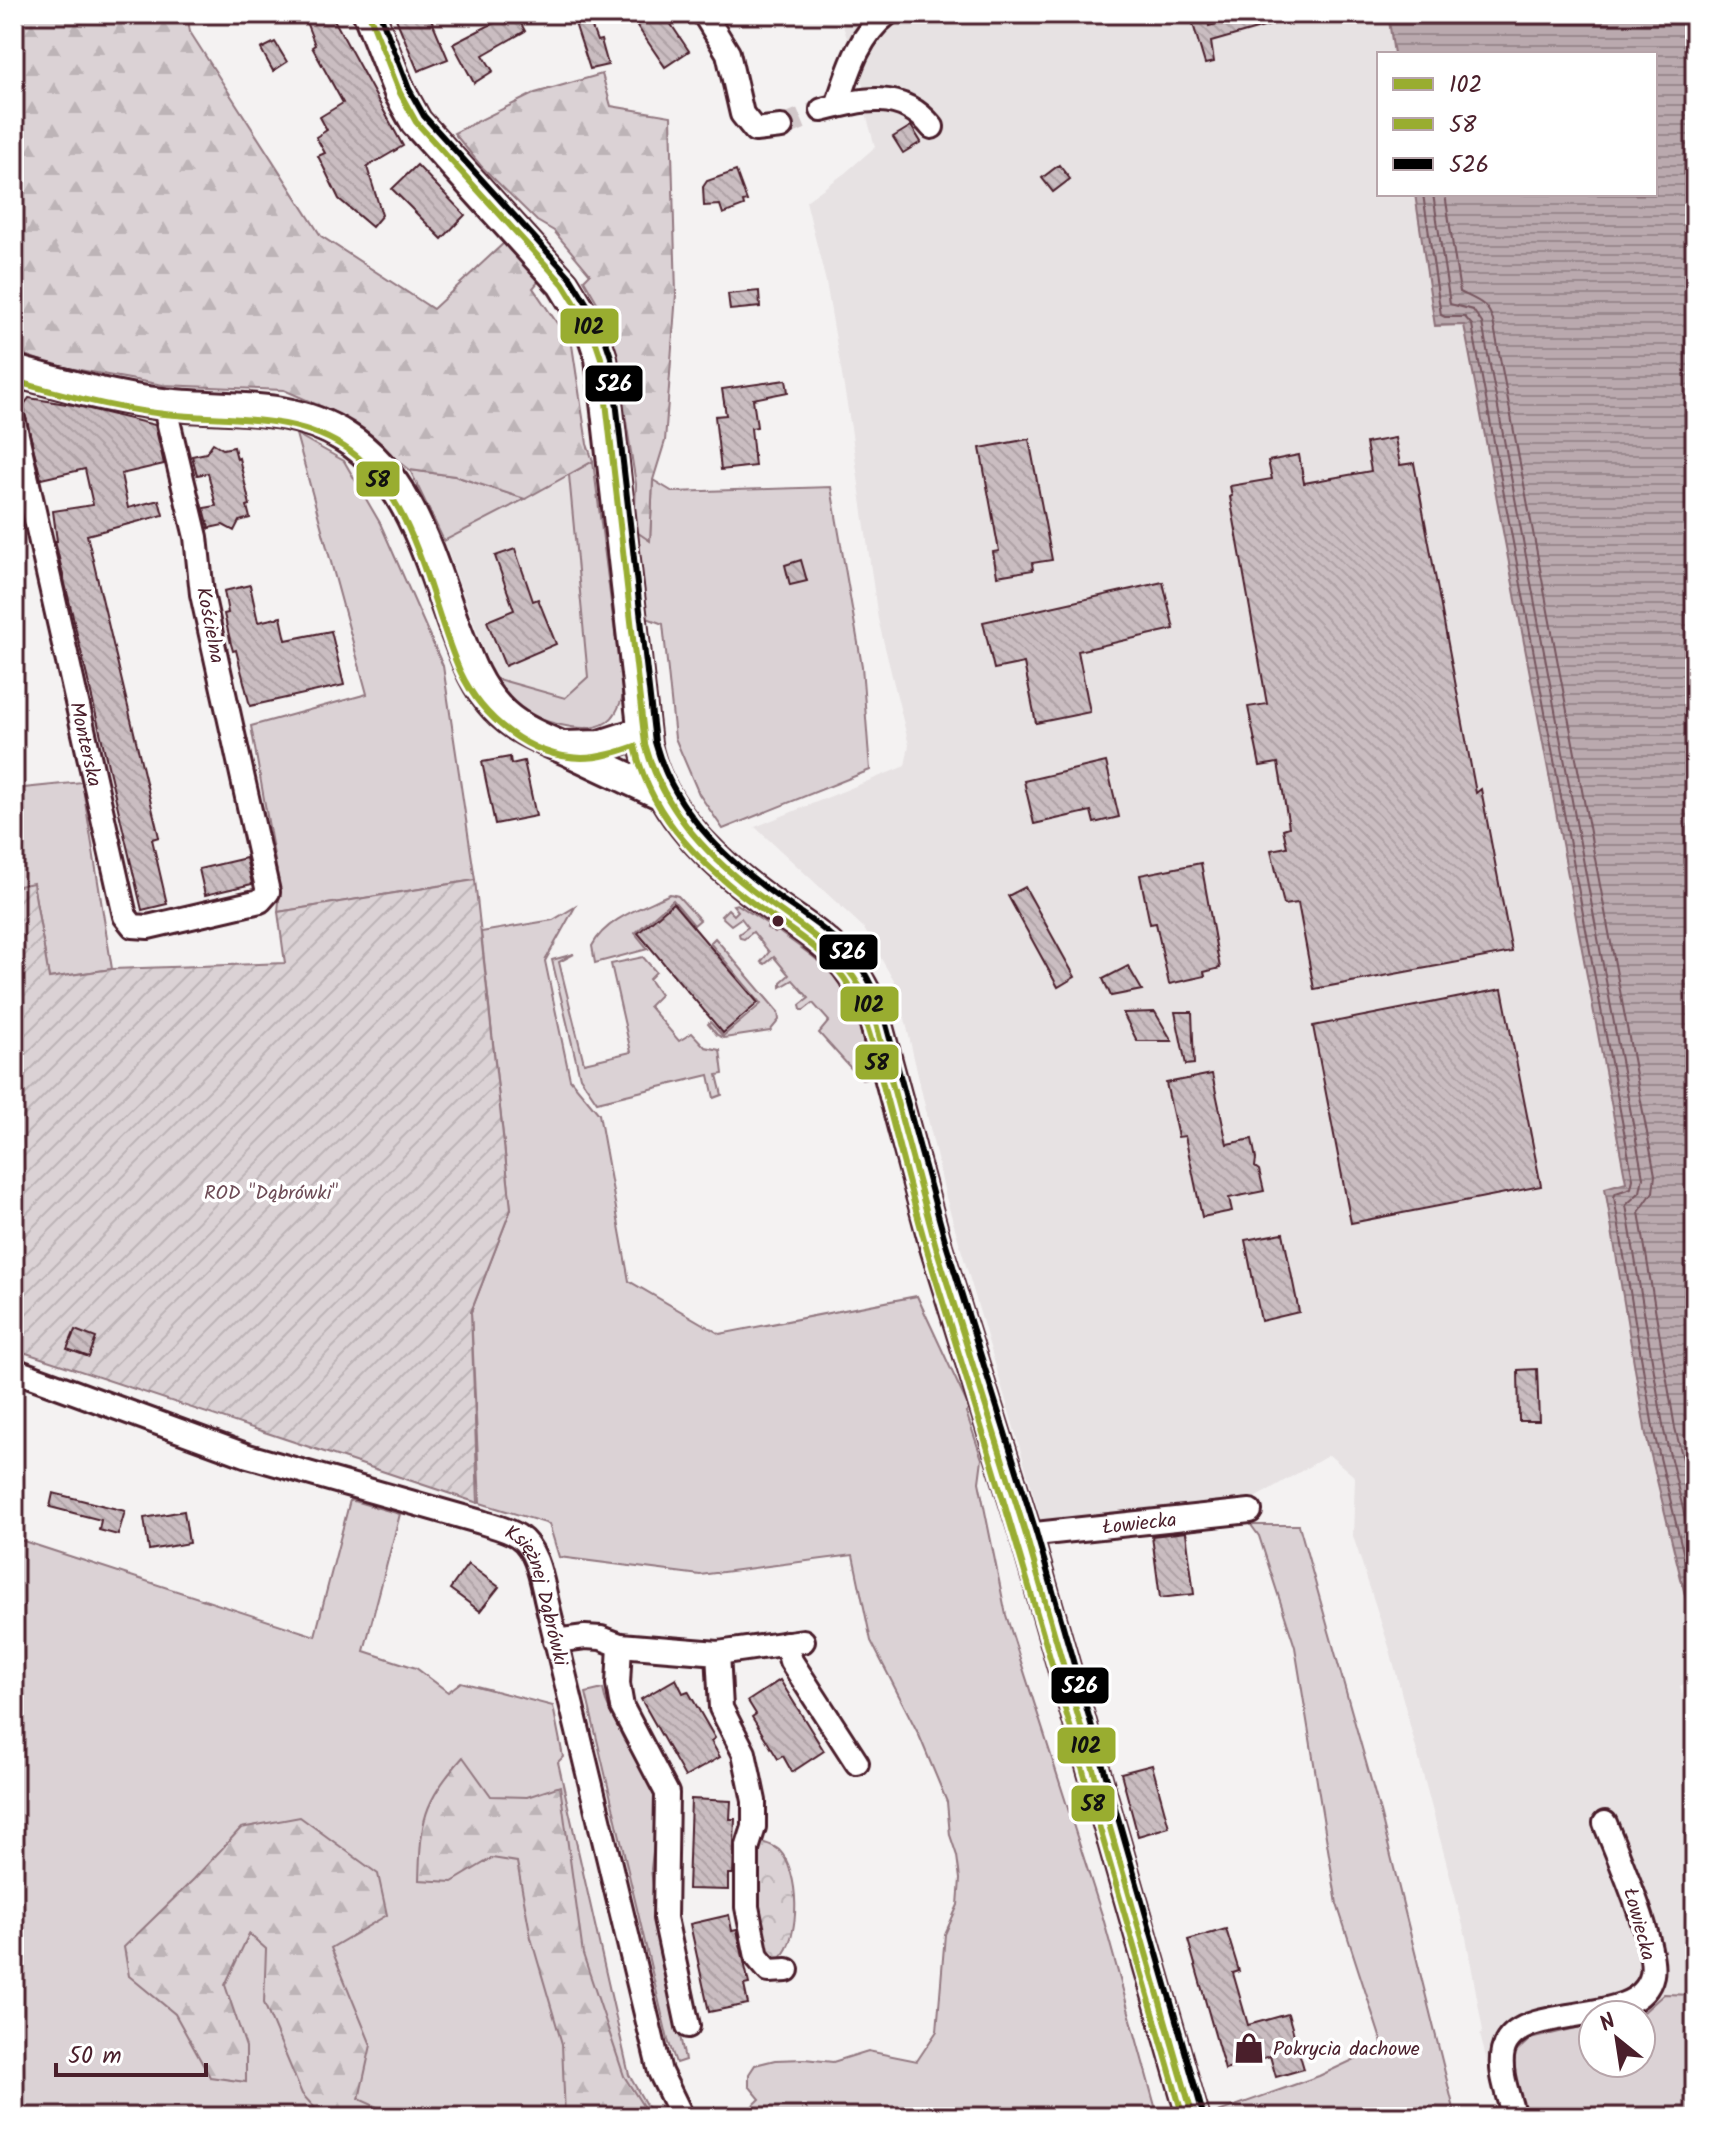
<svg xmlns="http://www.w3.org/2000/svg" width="1709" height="2131" viewBox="0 0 1709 2131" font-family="Kalam,sans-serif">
<defs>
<pattern id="forest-firs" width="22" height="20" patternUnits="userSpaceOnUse" patternTransform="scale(2)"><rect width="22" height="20" fill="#dbd2d5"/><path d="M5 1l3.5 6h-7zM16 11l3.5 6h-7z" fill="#bdb4b7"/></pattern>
<pattern id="park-crowns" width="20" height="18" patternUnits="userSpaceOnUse" patternTransform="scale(2)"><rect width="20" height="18" fill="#dbd2d5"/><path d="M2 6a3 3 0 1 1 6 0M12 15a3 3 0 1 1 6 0" fill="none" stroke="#bdb4b7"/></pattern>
<pattern id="garden-furrows" width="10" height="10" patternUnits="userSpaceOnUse" patternTransform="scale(2)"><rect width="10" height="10" fill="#dbd2d5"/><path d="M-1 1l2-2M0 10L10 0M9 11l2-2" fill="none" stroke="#bdb4b7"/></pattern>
<pattern id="water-rules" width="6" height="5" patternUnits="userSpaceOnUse" patternTransform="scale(2)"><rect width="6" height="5" fill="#baa9ae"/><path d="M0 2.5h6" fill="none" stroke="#99898e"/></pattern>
<pattern id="building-back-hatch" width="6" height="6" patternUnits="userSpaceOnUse" patternTransform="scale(2)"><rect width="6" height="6" fill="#cabdc1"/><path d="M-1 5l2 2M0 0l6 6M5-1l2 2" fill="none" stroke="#afa2a6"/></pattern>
</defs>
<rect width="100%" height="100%" fill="#f4f2f2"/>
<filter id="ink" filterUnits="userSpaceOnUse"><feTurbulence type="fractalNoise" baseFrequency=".0125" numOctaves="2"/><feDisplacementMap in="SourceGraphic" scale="16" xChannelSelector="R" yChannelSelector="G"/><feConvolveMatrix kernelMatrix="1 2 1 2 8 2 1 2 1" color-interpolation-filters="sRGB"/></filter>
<g filter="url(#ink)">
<g fill="#e7e2e3" fill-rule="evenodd">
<path d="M839,14H1388L1394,54H1379V194H1415L1435,325H1464L1626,1182L1605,1188L1646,1434L1695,1636V1679L1680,1686L1695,1734V2117H1502L1480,2035L1483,2031L1466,1937L1390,1650L1353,1536L1355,1477L1329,1455L1253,1499L1042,1523L946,1198L898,988L863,927L755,827L905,766L909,745L878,619L851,428L826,282L806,201L845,173L875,147L865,110L863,86ZM1593,2015H1641V2063H1593Z"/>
<polygon points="569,475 588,677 565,698 494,678 444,541"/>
</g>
<g fill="#dbd2d5" stroke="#927880" stroke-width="2">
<polygon points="296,434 344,461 380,523 443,666 475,880 278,912 280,889 251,726 367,694"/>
<path d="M593,461L623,696C619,706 616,716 607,722C585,737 536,720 517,707C506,699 500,690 494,678L565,698L588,677L569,475Z"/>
<polygon points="410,470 455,476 525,499 444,541"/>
<polygon points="653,480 673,492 831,487 862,666 870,770 723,829 699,794 675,738 663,624 647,618 634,530 650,540"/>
<polygon points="82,782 112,969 49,978 33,884 14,887 14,789"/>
<path d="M670,894L678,896L700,920L694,925L673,900L635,933L648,949L595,963L592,946C606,918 644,907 670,894Z"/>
<path d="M737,904L769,925L767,928L775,933L778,931C799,947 824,962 840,983C859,1009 864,1047 871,1077L862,1079L857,1075L819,1033L829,1021L813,1003L804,1010H801L800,1005L809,998L793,980L781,987V982L789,975L774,957L765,964L761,962L769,952L753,932L744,939L740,938L739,934L748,927L741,918L731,925L721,916L728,909L734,915L738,911L733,905Z"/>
<polygon points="575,907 545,961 570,1079 599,1114 629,1281 720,1334 917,1296 970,1410 966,1412 982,1459 979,1482 1006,1615 1103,1918 1158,2117 741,2117 760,2099 749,2086 749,2074 755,2065 775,2060 804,2059 833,2062 868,2051 917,2061 937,2031 945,1934 958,1905 960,1879 957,1856 950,1835 947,1802 919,1735 871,1641 853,1555 700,1575 559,1557 549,1524 480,1503 471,1312 511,1209 481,932 553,920"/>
<polygon points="715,938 778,1012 779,1020 770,1031 724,1038 717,1035 708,1024 710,1022 723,1036 761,1004 710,943"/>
<polygon points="574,954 559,962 584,1063 631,1052 611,964 643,957 656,972 649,979 660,995 649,1006 679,1041 692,1033 705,1047 720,1050 723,1074 717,1075 722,1095 714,1098 709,1075 597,1102 580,1077 552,960"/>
<polygon points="350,1500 400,1514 364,1651 416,1668 448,1692 461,1682 553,1706 563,1757 558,1762 629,2075 653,2117 14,2117 14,1538 315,1636"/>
<polygon points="1251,1525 1299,1525 1380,1812 1456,2117 1220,2117 1218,2112 1319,2076 1383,2046 1337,1904 1295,1647 1259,1536"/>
<polygon points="603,1689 606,1702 623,1738 659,1797 651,1869 658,1929 685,2060 676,2063 668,2040 586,1693"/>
<polygon points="1664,1994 1695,1995 1695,2117 1524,2117 1515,2080 1514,2054 1530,2039 1593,2024 1593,2063 1641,2063 1641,2015 1629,2015 1645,2011"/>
</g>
<g fill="url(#forest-firs)" stroke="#927880" stroke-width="2">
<polygon points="14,14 187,14 190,32 321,236 433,309 505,242 539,281 533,288 572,345 587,444 593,461 525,499 455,476 410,470 341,415 284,390 163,385 52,365 14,351"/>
<polygon points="602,74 611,106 671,116 676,294 665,441 653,480 650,541 634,530 636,484 611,326 584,280 590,274 554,231 537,221 481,166 454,133 535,93"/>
<path d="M463,1757L491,1796L527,1797L560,1786L583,1954L624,2076L650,2117H565L562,2044L531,1938L517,1862L492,1858L452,1882L419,1880C421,1820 422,1804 463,1757Z"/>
<polygon points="300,1817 378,1874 387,1915 331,1948 371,2045 359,2099 399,2117 323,2117 302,2094 264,2003 266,1949 249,1934 225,1985 246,2047 246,2082 210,2077 175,2014 129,1976 124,1947 194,1879 241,1828"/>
</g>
<path fill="url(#park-crowns)" stroke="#927880" stroke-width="2" d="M762,1842C768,1844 775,1846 779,1850C800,1871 801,1938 780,1958L770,1960L756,1906L757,1849Z"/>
<polygon fill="url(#garden-furrows)" stroke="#927880" stroke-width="2" points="475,880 511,1209 471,1312 478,1503 14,1349 14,887 33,883 49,978 112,969 285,963 278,912"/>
<polygon fill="url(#water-rules)" stroke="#8d727a" stroke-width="2" points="1388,14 1695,14 1695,1636 1646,1435 1605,1188 1626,1182 1464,325 1435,326 1415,194 1655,194 1655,54 1394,54"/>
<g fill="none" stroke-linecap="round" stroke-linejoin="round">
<g stroke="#77565f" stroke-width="2">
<polyline points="1423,194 1441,315 1445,317 1465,317 1472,325 1633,1179 1631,1188 1616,1193 1614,1197 1654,1433 1695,1601"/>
<polyline points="1433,194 1450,304 1473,310 1482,323 1643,1177 1640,1192 1626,1205 1664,1431 1695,1558"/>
<path d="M1445,194L1460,292C1475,300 1488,302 1493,321L1655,1175L1653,1192L1639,1212L1675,1428L1695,1506"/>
</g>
</g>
<g fill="url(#building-back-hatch)" stroke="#4a1f2b" stroke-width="2">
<polygon points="303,14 331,14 403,146 367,167 382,215 372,227 339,199 318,156 325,153 316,137 327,130 320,117 343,103 312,47 315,45"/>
<polygon points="394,14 429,14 448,59 418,71"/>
<polygon points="511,14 516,14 525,31 483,55 493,71 474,83 453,44"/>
<polygon points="572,14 587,14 597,41 601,40 608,65 590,69"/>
<polygon points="652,14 664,14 689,51 665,67 631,17"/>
<polygon points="1190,14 1207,14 1209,26 1251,14 1292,14 1292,19 1211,42 1214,62 1205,64"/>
<polygon points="275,42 287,62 273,71 261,49"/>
<polygon points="911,126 921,142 903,153 893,137"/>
<polygon points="417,165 465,215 442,239 392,189"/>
<polygon points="1059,165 1070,179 1053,192 1042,178"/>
<polygon points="736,171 747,201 743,202 744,206 723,214 720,205 704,206 703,187 707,181"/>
<polygon points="759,291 760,307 730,310 728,294"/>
<polygon points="786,380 788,392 753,399 757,427 751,428 755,466 721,470 715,416 726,415 722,389"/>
<polygon points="29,398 73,405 155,425 164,464 121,474 128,508 159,500 163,515 87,535 159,837 152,839 167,904 142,910 55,541 57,541 53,511 93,505 85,469 41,479 23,406"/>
<polygon points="1395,438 1400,465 1414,463 1476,793 1481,789 1512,952 1314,989 1298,903 1284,905 1271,850 1287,847 1283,829 1289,827 1278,763 1260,766 1248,707 1267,704 1230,497 1232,496 1230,486 1272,479 1268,461 1299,455 1304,483 1371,471 1366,443"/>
<polygon points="1029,439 1052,560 1032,563 1033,570 997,576 993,552 999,551 980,448"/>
<polygon points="213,443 223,449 234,447 237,459 239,458 250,505 247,506 250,518 239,521 234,531 223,525 209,528 204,508 216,506 208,473 197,475 192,456 206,453"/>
<polygon points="515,549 533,601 538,599 556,644 505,666 487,621 514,610 495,556"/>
<polygon points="801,560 807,581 790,585 785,565"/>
<polygon points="1163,582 1174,629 1078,651 1090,712 1036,723 1024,663 994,669 983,622"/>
<polygon points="250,585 258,622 281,617 286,640 331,631 344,685 250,706 236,650 233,651 231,644 224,614 228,613 224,591"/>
<polygon points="510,757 511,764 524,761 536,816 495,824 482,762"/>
<polygon points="1106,762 1119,817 1094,823 1091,811 1034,824 1024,781"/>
<polygon points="246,858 252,884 205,895 199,869"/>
<polygon points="1201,863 1220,968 1204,972 1205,976 1169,984 1156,923 1150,924 1140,875"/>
<polygon points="1025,887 1075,977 1058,987 1008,896"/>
<polygon points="673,903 758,1003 723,1033 638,933"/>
<polygon points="1128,966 1142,990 1111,996 1103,979"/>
<polygon points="1502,989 1541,1186 1351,1223 1313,1026"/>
<polygon points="1155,1012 1172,1041 1137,1041 1123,1013"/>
<polygon points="1175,1012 1192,1012 1194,1064 1186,1065"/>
<polygon points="1212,1074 1227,1144 1252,1139 1256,1159 1255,1167 1259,1170 1264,1191 1229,1198 1232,1211 1202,1217 1185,1136 1178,1137 1166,1083"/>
<polygon points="1283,1233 1299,1312 1261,1321 1245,1240"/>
<polygon points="75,1330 96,1338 89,1357 67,1349"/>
<polygon points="1537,1369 1539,1421 1519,1421 1518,1370"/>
<polygon points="53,1493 125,1511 118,1535 99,1530 101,1520 50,1507"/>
<polygon points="184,1511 189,1543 149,1550 144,1518"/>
<polygon points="1186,1532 1194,1594 1160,1598 1152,1536"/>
<polygon points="468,1564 499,1587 480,1611 450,1589"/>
<polygon points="676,1679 683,1693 688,1691 715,1738 711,1741 720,1757 685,1777 641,1699"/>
<polygon points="780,1680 824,1751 792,1772 783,1756 778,1759 752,1717 756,1714 748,1701"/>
<polygon points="1152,1765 1169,1827 1138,1836 1121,1773"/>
<polygon points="691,1799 731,1801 730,1819 735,1819 734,1843 733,1874 728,1874 728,1890 688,1889"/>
<polygon points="729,1915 732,1931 737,1930 749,1984 744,1985 748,2004 709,2012 690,1924"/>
<polygon points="1226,1929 1239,1971 1233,1973 1248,2025 1288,2014 1304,2069 1276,2077 1270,2056 1225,2070 1188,1940"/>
</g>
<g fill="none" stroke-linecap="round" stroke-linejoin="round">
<polyline stroke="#d2c8ca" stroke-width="22" stroke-dasharray="22 11" stroke-linecap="butt" points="781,127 822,110"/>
<defs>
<g id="street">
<polyline points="704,14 728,53 742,114 755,130 781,127"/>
<path d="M837,106C848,73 858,36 887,14"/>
<path d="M822,110C863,99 901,89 932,127"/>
<path id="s1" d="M14,422L125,916L133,926L148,927L260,901L268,892L202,594L196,537L164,404"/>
<path id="s2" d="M14,1370L248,1456L481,1522C493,1526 507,1529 518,1536C539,1550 542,1584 548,1607L660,2072L682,2117"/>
<path id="s3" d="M1026,1535L1250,1511"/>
<polyline points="555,1641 585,1637 601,1638 620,1645 718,1653 803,1641"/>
<polyline points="786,1643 791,1661 857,1763"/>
<polyline points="620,1645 618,1684 622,1707 667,1793 665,1918 688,2026"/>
<polyline points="718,1653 721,1708 744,1753 754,1801 754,1827 747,1849 747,1907 757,1957 769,1971 787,1970"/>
<path d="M1514,2117C1509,2097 1498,2072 1503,2051C1516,1998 1640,2032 1652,1975C1658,1946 1617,1854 1605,1823"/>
</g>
<g id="secondary">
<path d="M369,14L400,93L416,122L563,284L592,331L601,358L645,744C656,803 705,854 752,890C803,930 846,944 872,1009L936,1247L1026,1535L1193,2117"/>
<path d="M14,371C63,384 111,398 162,404C225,411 289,401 345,437C410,477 430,561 455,628C466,657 475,685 497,708C517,730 544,739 570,751C601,766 632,780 664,795"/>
<polyline points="564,747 600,746 643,732"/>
</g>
</defs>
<use href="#street" stroke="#4a1f2b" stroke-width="28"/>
<use href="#secondary" stroke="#4a1f2b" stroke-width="36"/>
<use href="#street" stroke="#fff" stroke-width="22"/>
<use href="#secondary" stroke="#fff" stroke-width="30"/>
<defs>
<path id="bus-1" d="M369,14L400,93L416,122L563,284L592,331L601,358L645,744C662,806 702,851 752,890C804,930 842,946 872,1009L936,1247L1026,1535L1193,2117"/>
<path id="bus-2" d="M14,381C61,394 108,407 156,413C221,422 294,410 350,451C418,501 428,599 460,671C482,718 529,757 582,758C600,758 618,752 635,746C650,819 709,873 768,914C804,939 840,960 858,1003C871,1033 878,1065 886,1097C902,1156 916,1215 934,1273C1021,1553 1102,1835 1183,2117"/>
<path id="bus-3" d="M380,14L409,89L424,116L571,278L601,327L611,357L655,742C673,809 722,857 778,897C806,917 836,935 858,963C868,976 874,991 881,1006L946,1244L1036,1532L1203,2114"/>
</defs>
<use href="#bus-1" stroke="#fff" stroke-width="12"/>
<use href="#bus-2" stroke="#fff" stroke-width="12"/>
<use href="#bus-3" stroke="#fff" stroke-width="12"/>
<use href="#bus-1" stroke="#99ad30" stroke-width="6"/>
<use href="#bus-2" stroke="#99ad30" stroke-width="6"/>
<use href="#bus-3" stroke="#000" stroke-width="6"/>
</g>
</g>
<defs>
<symbol id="shop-bare" viewBox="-9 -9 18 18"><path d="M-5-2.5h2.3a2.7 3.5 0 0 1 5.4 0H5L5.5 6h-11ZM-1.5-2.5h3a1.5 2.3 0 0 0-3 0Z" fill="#4a1f2b" stroke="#fff" stroke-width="2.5" paint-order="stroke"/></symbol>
</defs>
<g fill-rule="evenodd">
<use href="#shop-bare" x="1227" y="2026" width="44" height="44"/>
</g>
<circle fill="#4a1f2b" stroke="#fff" stroke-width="3" cx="778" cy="921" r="7"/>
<g text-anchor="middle" stroke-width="7" stroke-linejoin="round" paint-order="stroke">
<g font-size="20" fill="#4a1f2b" stroke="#fff">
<text transform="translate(211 625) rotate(79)" y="7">Kościelna</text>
<text dy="7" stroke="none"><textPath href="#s1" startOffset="330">Monterska</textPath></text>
<text dy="7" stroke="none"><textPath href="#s3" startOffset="114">Łowiecka</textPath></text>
<text dy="7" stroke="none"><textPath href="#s2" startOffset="594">Księżnej Dąbrówki</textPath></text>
<text transform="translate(1640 1924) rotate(75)" y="7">Łowiecka</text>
</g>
<g font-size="20" fill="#6e4c56" stroke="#fff">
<text x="271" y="1199">ROD "Dąbrówki"</text>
</g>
<g font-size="20" fill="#4a1f2b" stroke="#fff" text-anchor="start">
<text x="1273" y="2055">Pokrycia dachowe</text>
</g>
</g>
<g stroke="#fff" stroke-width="3">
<rect x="559" y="307" width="61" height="38" rx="8" fill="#99ad30"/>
<rect x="584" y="364" width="60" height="39" rx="8" fill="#000"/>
<rect x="355" y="460" width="46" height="38" rx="8" fill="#99ad30"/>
<rect x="818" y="933" width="61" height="38" rx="8" fill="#000"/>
<rect x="839" y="985" width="61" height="38" rx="8" fill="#99ad30"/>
<rect x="854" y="1043" width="46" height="38" rx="8" fill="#99ad30"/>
<rect x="1050" y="1666" width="60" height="39" rx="8" fill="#000"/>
<rect x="1056" y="1726" width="61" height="39" rx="8" fill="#99ad30"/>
<rect x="1070" y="1784" width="46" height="39" rx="8" fill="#99ad30"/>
</g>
<g font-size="22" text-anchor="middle" font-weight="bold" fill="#fff">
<text x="614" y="391">526</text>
<text x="848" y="959">526</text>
<text x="1080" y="1693">526</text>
</g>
<g font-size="22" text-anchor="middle" font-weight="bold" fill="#111">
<text x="589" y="334">102</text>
<text x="378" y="487">58</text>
<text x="869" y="1012">102</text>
<text x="877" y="1070">58</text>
<text x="1086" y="1753">102</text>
<text x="1093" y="1811">58</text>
</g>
<rect width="1709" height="2131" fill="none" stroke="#fff" stroke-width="48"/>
<rect x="24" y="24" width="1661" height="2083" fill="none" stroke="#4a1f2b" stroke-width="3" filter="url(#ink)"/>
<rect x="1377" y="52" width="280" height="144" fill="#ffffff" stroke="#b7a5aa" stroke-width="2"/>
<rect x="1393" y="78" width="40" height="12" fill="#99ad30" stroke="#b7a5aa" stroke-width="2"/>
<text x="1449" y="92" font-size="24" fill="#4a1f2b">102</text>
<rect x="1393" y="118" width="40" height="12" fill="#99ad30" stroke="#b7a5aa" stroke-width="2"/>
<text x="1449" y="132" font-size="24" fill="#4a1f2b">58</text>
<rect x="1393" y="158" width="40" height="12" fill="#000000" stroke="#b7a5aa" stroke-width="2"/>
<text x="1449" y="172" font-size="24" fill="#4a1f2b">526</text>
<g transform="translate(1617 2039) rotate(330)"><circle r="38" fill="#ffffff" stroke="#b7a5aa" stroke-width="2"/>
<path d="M0-6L14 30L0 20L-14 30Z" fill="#4a1f2b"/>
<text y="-12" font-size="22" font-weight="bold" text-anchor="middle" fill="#4a1f2b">N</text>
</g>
<path d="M56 2063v12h150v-12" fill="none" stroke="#4a1f2b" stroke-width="4"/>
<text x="68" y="2063" font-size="24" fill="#4a1f2b" stroke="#ffffff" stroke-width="6" paint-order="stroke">50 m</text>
</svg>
